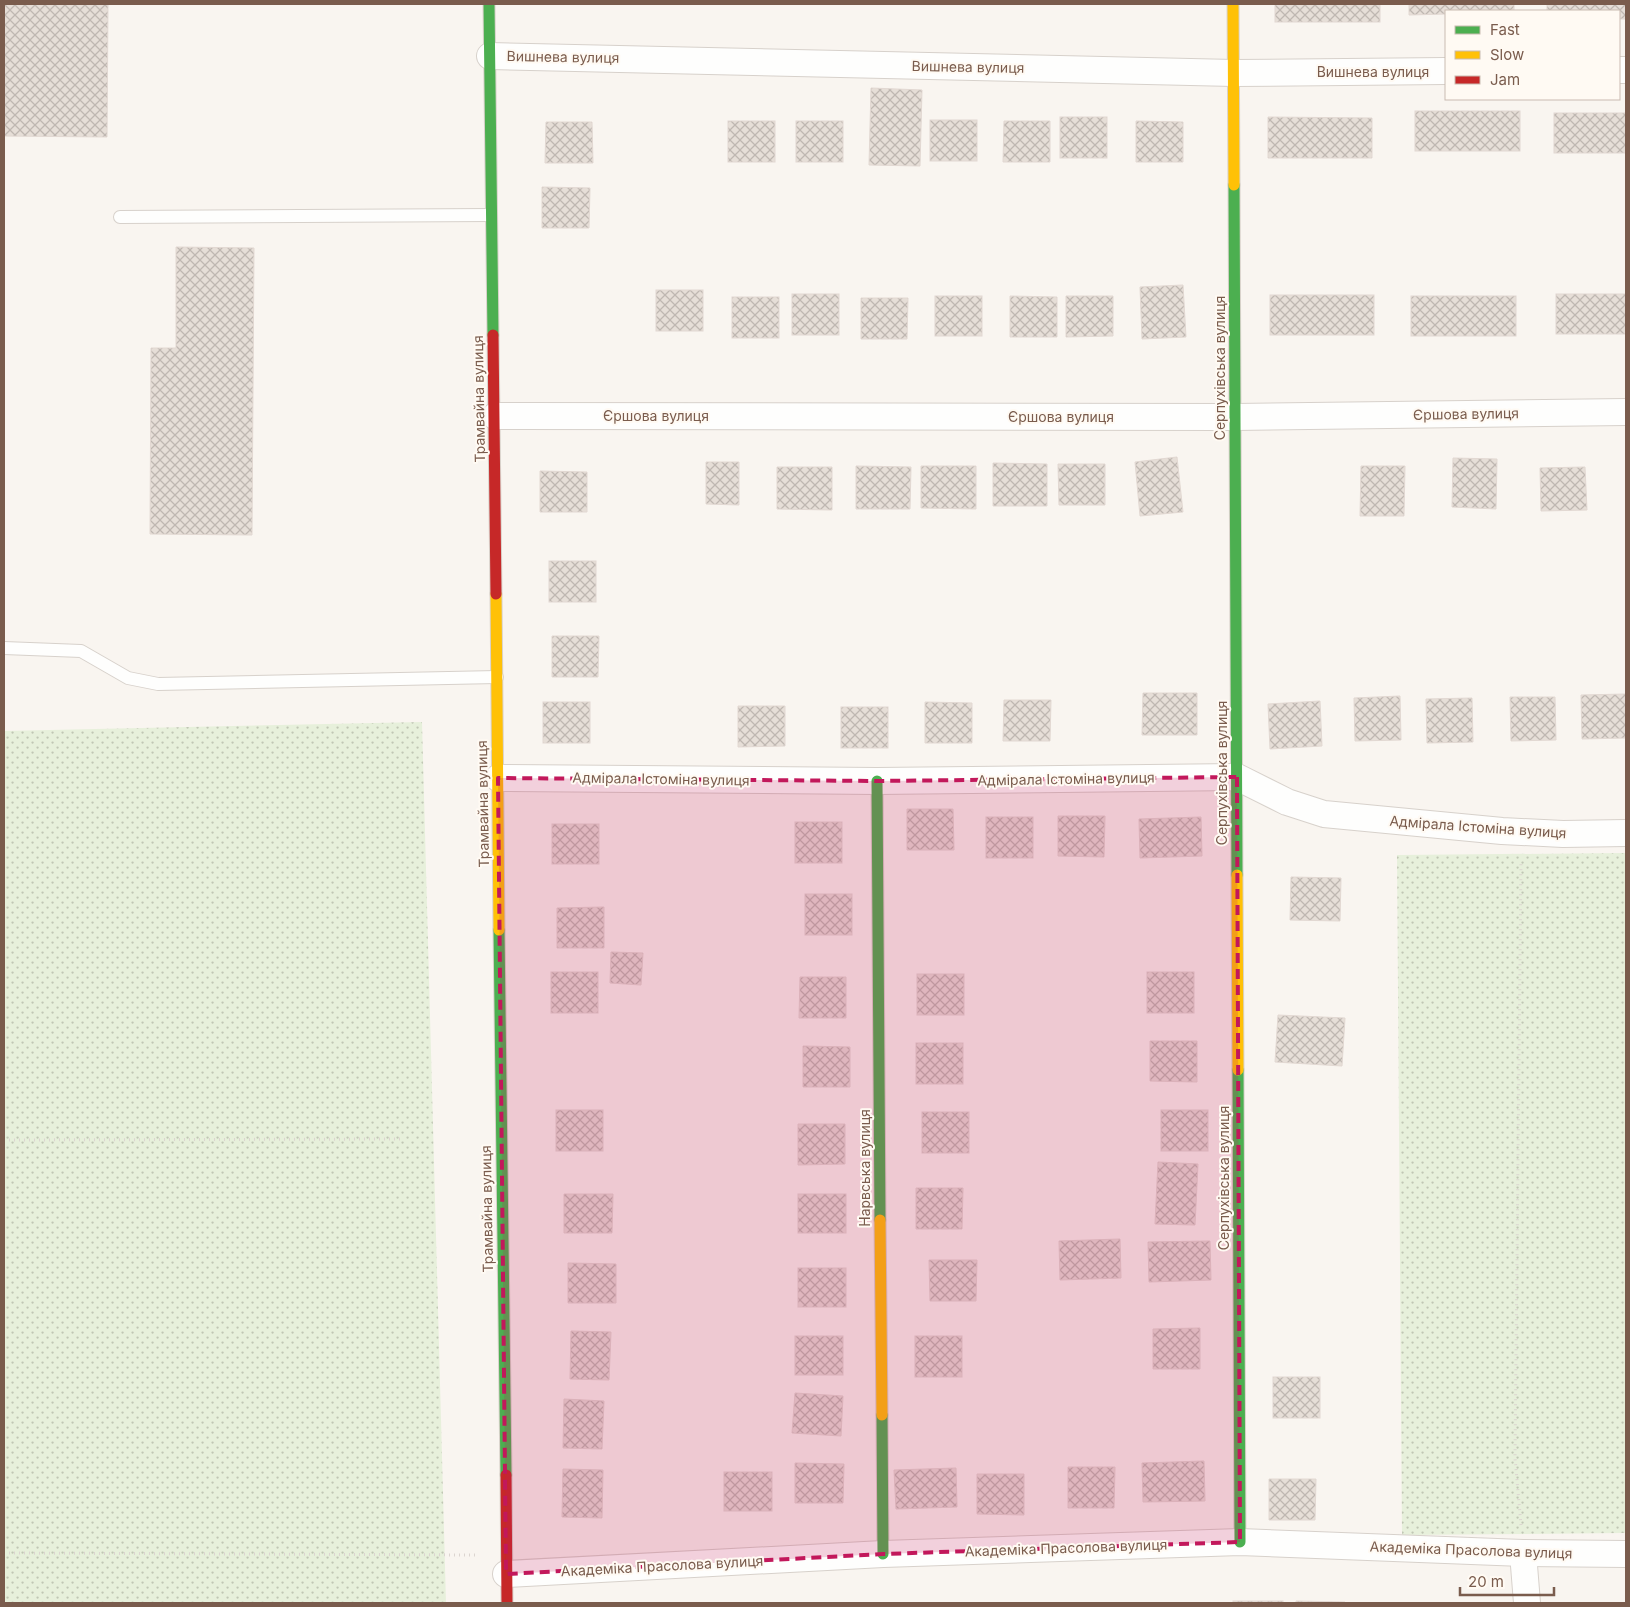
<svg xmlns="http://www.w3.org/2000/svg" width="1630" height="1607" viewBox="0 0 1630 1607" font-family="Inter,sans-serif">
<defs>
<pattern id="garden-dots" width="8" height="8" patternUnits="userSpaceOnUse" patternTransform="scale(1.25)"><rect width="8" height="8" fill="#e7f0db"/><path d="M2 2h.1M6 6h.1" fill="none" stroke="#c0c6b4" stroke-width="1.8" stroke-linecap="round"/></pattern>
<pattern id="building-cross-hatch" width="8" height="8" patternUnits="userSpaceOnUse" patternTransform="scale(1.25)"><rect width="8" height="8" fill="#e6ded7"/><path d="M0 0l8 8M0 8l8-8" fill="none" stroke="#bfb7b1"/></pattern>
</defs>
<rect width="100%" height="100%" fill="#f9f5f0"/>
<g fill="url(#garden-dots)">
<polygon points="422,722 446,1603 4,1603 4,731"/>
<polygon points="1626,853 1626,1533 1402,1535 1397,855"/>
</g>
<g fill="url(#building-cross-hatch)" stroke="#e2d8d2">
<polygon points="4,4 108,4 107,137 4,136"/>
<rect x="1275" y="4" width="105" height="18"/>
<polygon points="1409,4 1514,4 1514,11 1446,11 1446,14 1409,15"/>
<polygon points="1547,4 1626,4 1626,19 1619,19 1619,11 1547,11"/>
<polygon points="871,88 922,90 920,166 869,165"/>
<rect x="1415" y="111" width="105" height="40"/>
<rect x="1554" y="113" width="72" height="40"/>
<rect x="1060" y="117" width="47" height="41"/>
<polygon points="1268,117 1372,118 1372,158 1268,158"/>
<rect x="930" y="120" width="47" height="41"/>
<rect x="728" y="121" width="47" height="41"/>
<rect x="796" y="121" width="47" height="41"/>
<polygon points="1004,121 1050,121 1050,162 1003,162"/>
<polygon points="1136,121 1183,122 1183,162 1136,162"/>
<polygon points="546,122 592,122 593,163 545,163"/>
<polygon points="542,187 590,188 589,228 542,228"/>
<polygon points="176,247 254,248 252,535 150,534 151,348 176,348"/>
<polygon points="1183,285 1186,337 1142,339 1140,287"/>
<rect x="656" y="290" width="47" height="41"/>
<rect x="792" y="294" width="47" height="41"/>
<rect x="1556" y="294" width="70" height="40"/>
<rect x="1270" y="295" width="104" height="40"/>
<rect x="935" y="296" width="47" height="40"/>
<polygon points="1010,296 1057,297 1057,337 1010,337"/>
<polygon points="1066,296 1113,296 1113,336 1066,337"/>
<rect x="1411" y="296" width="105" height="40"/>
<rect x="732" y="297" width="47" height="41"/>
<polygon points="861,298 908,298 907,339 861,339"/>
<polygon points="1177,457 1183,512 1140,516 1135,462"/>
<polygon points="1453,458 1497,459 1496,509 1452,507"/>
<polygon points="706,462 739,462 739,505 706,504"/>
<polygon points="993,463 1047,464 1047,506 993,506"/>
<polygon points="1058,464 1105,464 1105,505 1059,505"/>
<polygon points="856,466 911,467 910,509 856,509"/>
<polygon points="921,466 976,466 976,509 921,508"/>
<polygon points="1361,466 1405,466 1404,516 1360,516"/>
<polygon points="777,467 832,467 832,510 777,509"/>
<polygon points="1585,467 1587,510 1541,511 1540,468"/>
<polygon points="540,471 587,472 587,512 540,512"/>
<rect x="549" y="561" width="47" height="41"/>
<polygon points="552,636 599,636 598,677 552,677"/>
<polygon points="1143,693 1197,693 1197,735 1142,735"/>
<polygon points="1626,694 1626,738 1582,739 1581,695"/>
<polygon points="1400,696 1401,740 1355,741 1354,698"/>
<polygon points="1510,697 1555,697 1556,740 1511,741"/>
<polygon points="1472,698 1473,742 1427,743 1426,699"/>
<polygon points="1004,700 1051,700 1050,741 1003,741"/>
<polygon points="1320,701 1322,746 1270,749 1268,704"/>
<rect x="543" y="702" width="47" height="41"/>
<polygon points="925,702 972,703 972,743 925,743"/>
<polygon points="738,706 785,706 785,746 738,747"/>
<rect x="841" y="707" width="47" height="41"/>
<polygon points="907,809 953,809 954,850 907,850"/>
<polygon points="1058,816 1105,816 1104,857 1058,856"/>
<rect x="986" y="817" width="47" height="41"/>
<polygon points="1201,817 1202,856 1140,858 1139,819"/>
<rect x="795" y="822" width="47" height="41"/>
<rect x="552" y="824" width="47" height="40"/>
<polygon points="1291,877 1341,878 1340,921 1290,920"/>
<rect x="805" y="894" width="47" height="41"/>
<polygon points="604,907 604,948 557,948 557,908"/>
<polygon points="611,952 643,953 641,985 610,983"/>
<rect x="551" y="972" width="47" height="41"/>
<rect x="1147" y="972" width="47" height="41"/>
<rect x="917" y="974" width="47" height="41"/>
<polygon points="800,977 846,977 846,1018 799,1018"/>
<polygon points="1278,1015 1345,1018 1342,1066 1275,1062"/>
<polygon points="1150,1041 1197,1041 1197,1082 1150,1081"/>
<rect x="916" y="1043" width="47" height="41"/>
<polygon points="803,1046 850,1047 850,1087 803,1087"/>
<rect x="556" y="1110" width="47" height="41"/>
<rect x="1161" y="1110" width="47" height="41"/>
<rect x="922" y="1112" width="47" height="41"/>
<polygon points="798,1124 845,1124 845,1164 798,1165"/>
<polygon points="1158,1162 1198,1164 1195,1225 1155,1224"/>
<polygon points="916,1188 963,1188 962,1229 916,1229"/>
<polygon points="564,1194 613,1194 612,1233 564,1233"/>
<rect x="798" y="1194" width="48" height="39"/>
<polygon points="1120,1239 1121,1278 1060,1280 1059,1241"/>
<polygon points="1210,1241 1211,1280 1149,1282 1148,1242"/>
<polygon points="929,1260 977,1260 976,1301 930,1301"/>
<polygon points="568,1263 616,1264 616,1303 568,1303"/>
<rect x="798" y="1268" width="48" height="39"/>
<polygon points="1200,1328 1200,1369 1153,1369 1153,1329"/>
<polygon points="571,1331 611,1332 609,1380 570,1379"/>
<rect x="795" y="1336" width="48" height="39"/>
<rect x="915" y="1336" width="47" height="41"/>
<rect x="1273" y="1377" width="47" height="41"/>
<polygon points="795,1393 843,1396 841,1436 792,1433"/>
<polygon points="564,1399 604,1401 602,1449 563,1448"/>
<polygon points="1204,1461 1205,1501 1143,1502 1142,1463"/>
<polygon points="795,1463 844,1464 843,1503 795,1503"/>
<polygon points="1068,1467 1115,1467 1114,1508 1068,1508"/>
<polygon points="956,1468 957,1507 896,1509 894,1470"/>
<polygon points="563,1469 603,1470 602,1518 562,1517"/>
<rect x="724" y="1472" width="48" height="39"/>
<polygon points="977,1474 1024,1474 1024,1515 977,1514"/>
<polygon points="1269,1479 1316,1479 1315,1520 1269,1520"/>
<rect x="1233" y="1601" width="50" height="2"/>
<polygon points="1296,1601 1345,1602 1345,1603 1296,1603"/>
</g>
<g fill="none" stroke-linecap="round" stroke-linejoin="round">
<defs>
<g id="lane">
<polyline points="120,217 491,215"/>
<polyline points="4,648 81,651 128,678 158,684 497,677"/>
</g>
<g id="street">
<polyline points="490,56 1234,73 1446,71"/>
<polyline points="1619,70 1626,70"/>
<polyline points="495,416 1235,417 1626,412"/>
<polyline points="498,778 877,781 1237,777 1287,802 1324,814 1502,831 1563,834 1626,833"/>
<polyline points="1523,1553 1527,1603"/>
<polyline points="506,1574 883,1554 1240,1542 1523,1553 1626,1554"/>
</g>
<g id="fast">
<polyline points="489,4 493,335"/>
<polyline points="1234,185 1237,875"/>
<polyline points="877,781 880,1220"/>
<polyline points="499,930 506,1475"/>
<polyline points="1238,1070 1240,1542"/>
<polyline points="882,1415 883,1554"/>
</g>
<g id="slow">
<polyline points="1233,4 1234,185"/>
<polyline points="496,594 499,930"/>
<polyline points="1237,875 1238,1070"/>
<polyline points="880,1220 882,1415"/>
</g>
<g id="jam">
<polyline points="493,335 496,594"/>
<polyline points="506,1475 507,1603"/>
</g>
</defs>
<use href="#lane" stroke="#d7d1cb" stroke-width="14"/>
<use href="#street" stroke="#d7d1cb" stroke-width="28"/>
<use href="#fast" stroke="#d9d2cb" stroke-width="13"/>
<use href="#slow" stroke="#d9d2cb" stroke-width="13"/>
<use href="#jam" stroke="#d9d2cb" stroke-width="13"/>
<g stroke="#dcd5d0" stroke-width="3" stroke-dasharray="1 4" stroke-linecap="butt">
<polyline points="4,1140 403,1139"/>
<polyline points="1521,1525 1515,1458 1521,861"/>
<polyline points="4,1553 478,1555"/>
</g>
<use href="#lane" stroke="#fefefd" stroke-width="12"/>
<use href="#street" stroke="#fefefd" stroke-width="26"/>
<use href="#fast" stroke="#4caf50" stroke-width="11"/>
<use href="#slow" stroke="#ffc107" stroke-width="11"/>
<use href="#jam" stroke="#c62828" stroke-width="11"/>
</g>
<path fill="#c2185b" fill-opacity="0.2" stroke="#c2185b" stroke-width="4" stroke-dasharray="10 6" stroke-linejoin="round" d="M1237,777L1240,1542L883,1554L506,1574L498,778L877,781Z"/>
<g text-anchor="middle" stroke-width="4" stroke-linejoin="round" paint-order="stroke">
<g font-size="14" fill="#7a5c4d" stroke="#fffaf3">
<text transform="translate(563 57) rotate(1)" y="5">Вишнева вулиця</text>
<text transform="translate(968 67) rotate(1)" y="5">Вишнева вулиця</text>
<text x="1373" y="77">Вишнева вулиця</text>
<text transform="translate(1220 368) rotate(-90)" y="5">Серпухівська вулиця</text>
<text transform="translate(479 399) rotate(-91)" y="5">Трамвайна вулиця</text>
<text transform="translate(1466 414) rotate(-1)" y="5">Єршова вулиця</text>
<text x="656" y="421">Єршова вулиця</text>
<text x="1061" y="422">Єршова вулиця</text>
<text transform="translate(1222 773) rotate(-90)" y="5">Серпухівська вулиця</text>
<text transform="translate(661 779) rotate(1)" y="5">Адмірала Істоміна вулиця</text>
<text transform="translate(1066 779) rotate(-1)" y="5">Адмірала Істоміна вулиця</text>
<text transform="translate(483 804) rotate(-91)" y="5">Трамвайна вулиця</text>
<text transform="translate(1478 827) rotate(4)" y="5">Адмірала Істоміна вулиця</text>
<text transform="translate(865 1168) rotate(-90)" y="5">Нарвська вулиця</text>
<text transform="translate(1224 1178) rotate(-90)" y="5">Серпухівська вулиця</text>
<text transform="translate(487 1209) rotate(-91)" y="5">Трамвайна вулиця</text>
<text transform="translate(1066 1548) rotate(-2)" y="5">Академіка Прасолова вулиця</text>
<text transform="translate(1471 1550) rotate(2)" y="5">Академіка Прасолова вулиця</text>
<text transform="translate(662 1566) rotate(-3)" y="5">Академіка Прасолова вулиця</text>
</g>
</g>
<rect width="1630" height="1607" fill="none" stroke="#7a5c4d" stroke-width="10"/>
<rect x="1445" y="10" width="175" height="90" fill="#fffaf3" stroke="#cabbb1"/>
<rect x="1455" y="26" width="25" height="8" fill="#4caf50" stroke="#cabbb1"/>
<text x="1490" y="35" font-size="15" fill="#7a5c4d">Fast</text>
<rect x="1455" y="51" width="25" height="8" fill="#ffc107" stroke="#cabbb1"/>
<text x="1490" y="60" font-size="15" fill="#7a5c4d">Slow</text>
<rect x="1455" y="76" width="25" height="8" fill="#c62828" stroke="#cabbb1"/>
<text x="1490" y="85" font-size="15" fill="#7a5c4d">Jam</text>
<path d="M1460 1587v8h94v-8" fill="none" stroke="#7a5c4d" stroke-width="2.5"/>
<text x="1468" y="1587" font-size="15" fill="#7a5c4d" stroke="#fffaf3" stroke-width="4" paint-order="stroke">20 m</text>
</svg>
